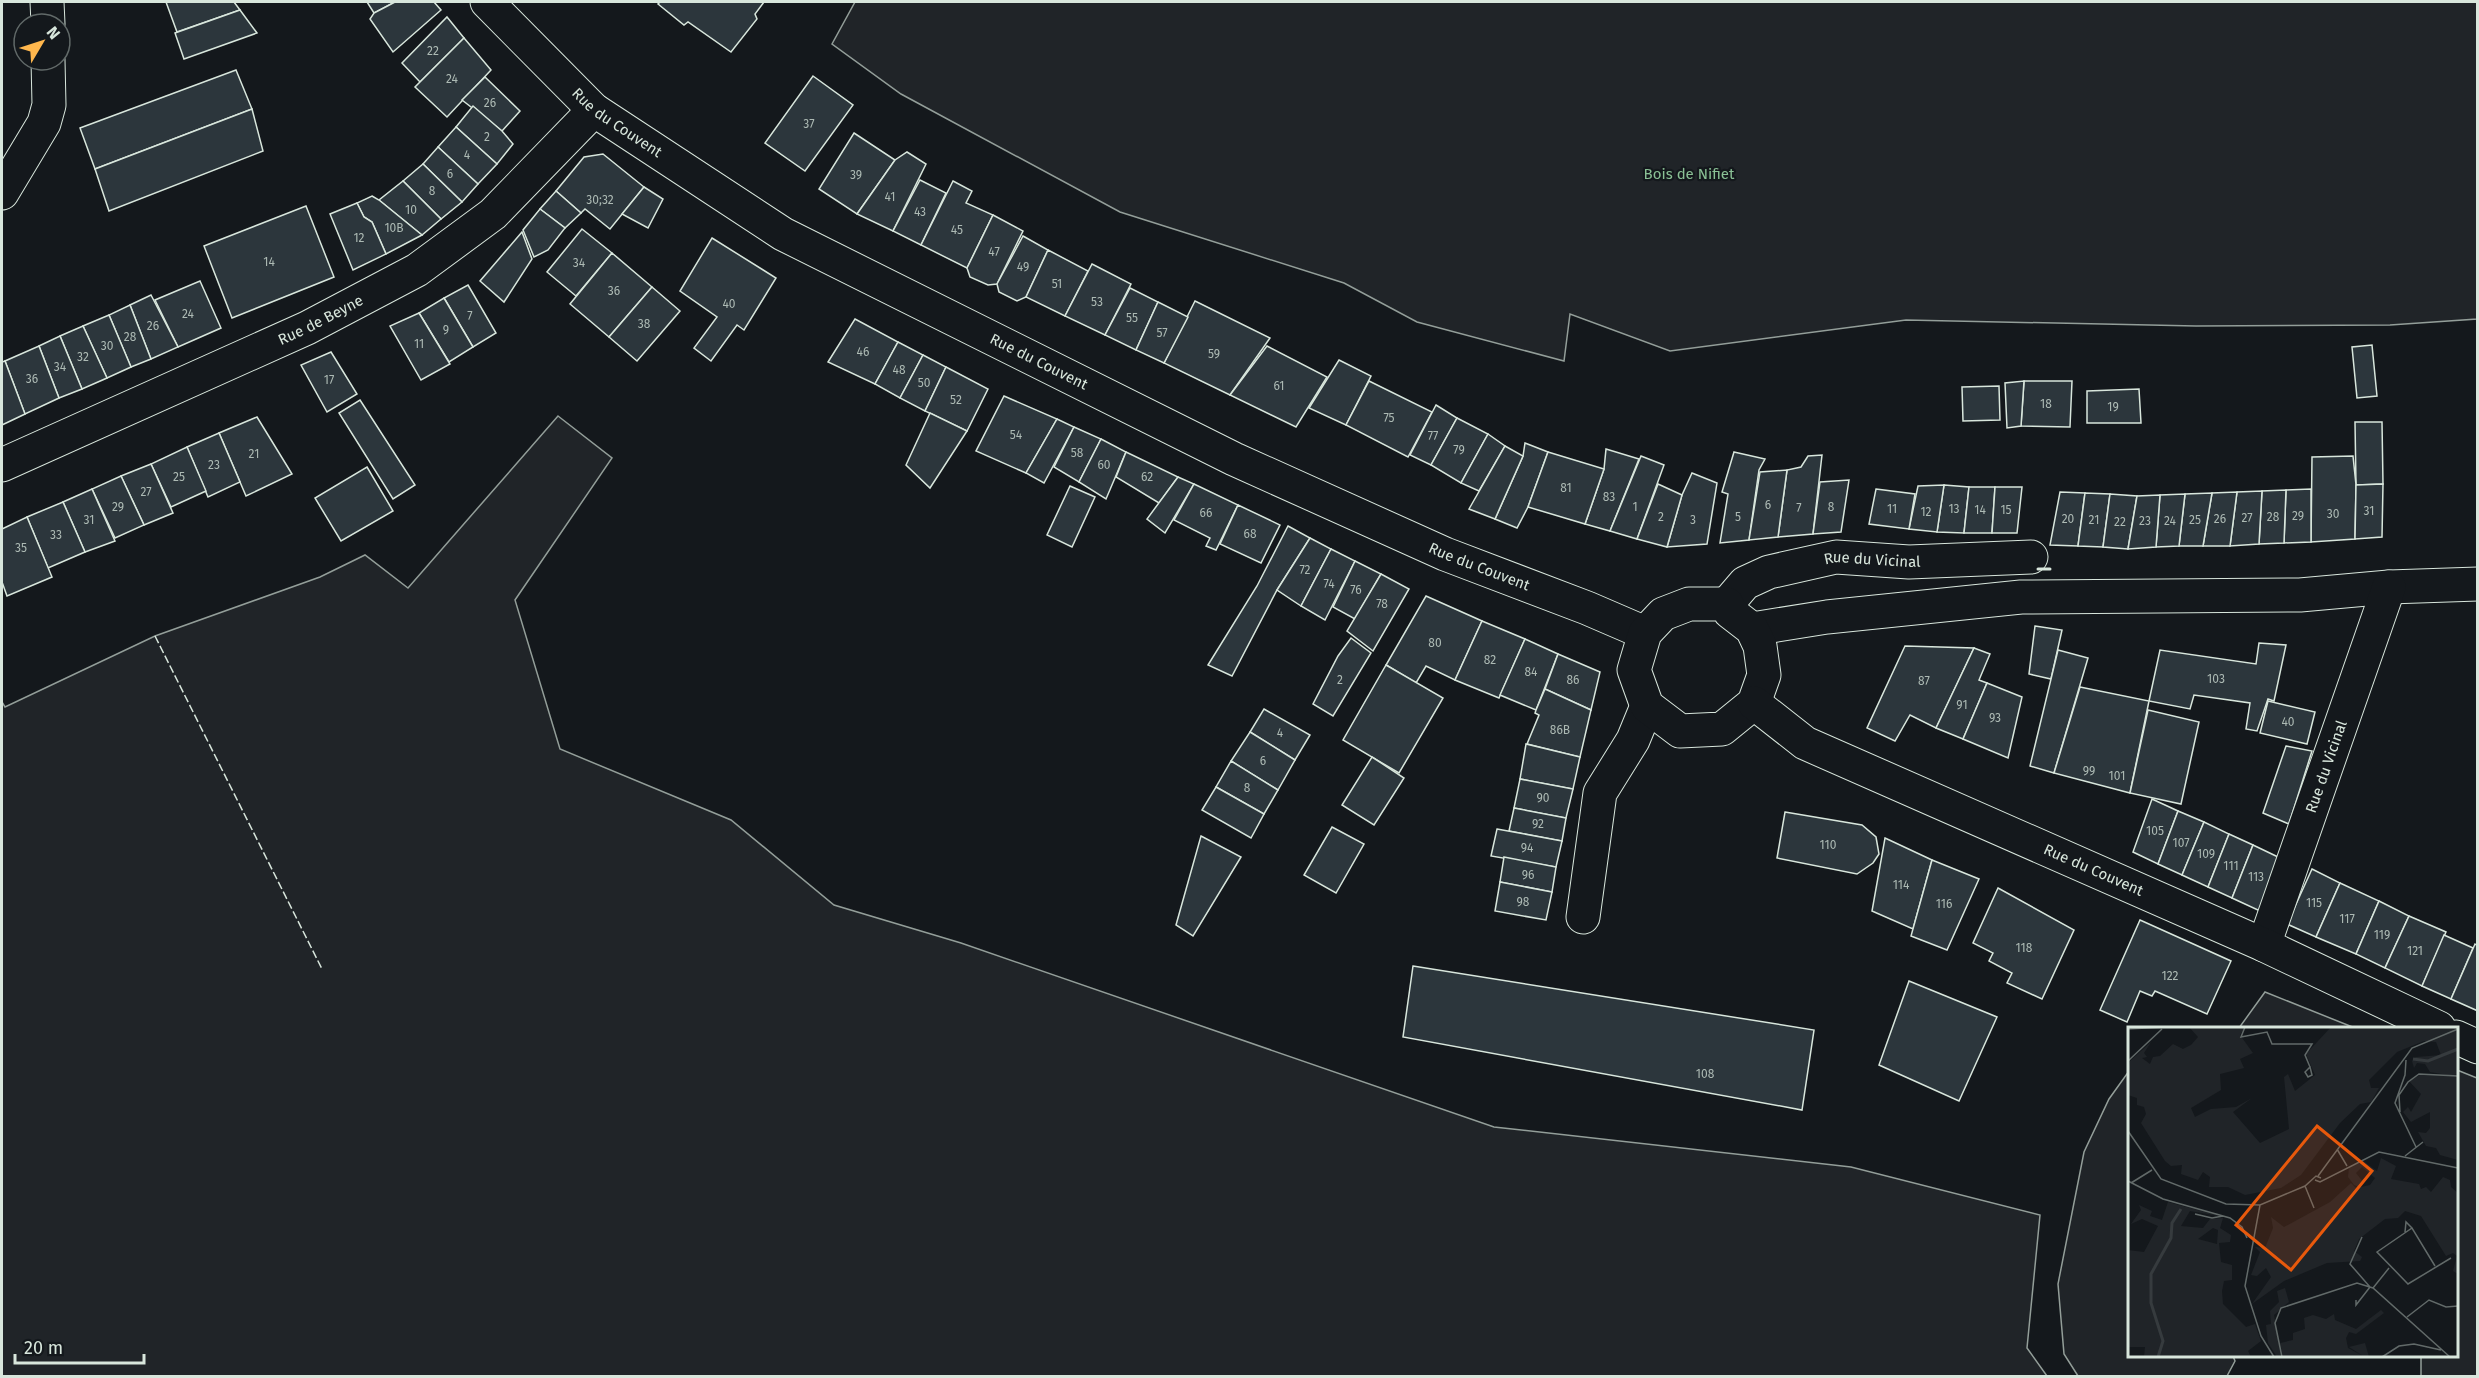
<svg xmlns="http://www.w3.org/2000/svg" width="2479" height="1378" viewBox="0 0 2479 1378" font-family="'Fira Sans',sans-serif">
<rect width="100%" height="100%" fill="#14181c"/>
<g fill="#202428" stroke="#939e99" stroke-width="1.5">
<polygon points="855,2 2477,2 2477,319 2390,325 2196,326 1906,320 1670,351 1570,314 1564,361 1417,322 1344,283 1120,212 901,94 832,44"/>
<polygon points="558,416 612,458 515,600 560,749 731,820 834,905 961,943 1494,1127 1851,1167 2040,1215 2027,1348 2047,1376 2,1376 2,702 5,707 155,636 320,577 365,555 408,588"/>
<polygon points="2265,992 2355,1028 2239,1028"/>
<polygon points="2457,1070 2477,1078 2477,1376 2421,1376 2421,1356 2456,1356"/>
<polygon points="2129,1071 2130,1356 2233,1356 2235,1361 2227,1376 2078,1376 2064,1354 2058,1284 2084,1152 2109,1099"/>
</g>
<g fill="#2c363c" stroke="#d8e6dc" stroke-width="1.5">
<polygon points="166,2 234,2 240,10 177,32"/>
<polygon points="367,2 395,2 374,13"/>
<polygon points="395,2 434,2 441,10 393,52 370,19 374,13"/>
<polygon points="660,2 764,2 755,14 757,19 731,52 688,22 684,25 658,4"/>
<polygon points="240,10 257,33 184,59 175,33"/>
<polygon points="447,17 464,38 420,82 402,63"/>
<polygon points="464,38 491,70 447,117 415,87"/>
<polygon points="236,70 252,109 95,169 80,128"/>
<polygon points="813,76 853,105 805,171 765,143"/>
<polygon points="485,77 520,111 502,131 462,100"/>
<polygon points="473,106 502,131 513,144 497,164 456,127"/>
<polygon points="252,109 263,151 109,211 95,169"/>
<polygon points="456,127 497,164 478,184 438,147"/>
<polygon points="854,133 895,160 857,214 819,189"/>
<polygon points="438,147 478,184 462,202 423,164"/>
<polygon points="907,152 926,164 893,231 857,214 895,160"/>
<polygon points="603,154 644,187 610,229 585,209 581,213 556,191 584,157"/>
<polygon points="423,164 462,202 441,219 403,181"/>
<polygon points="920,180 946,193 921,245 893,231"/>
<polygon points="403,181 441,219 422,235 379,200"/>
<polygon points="953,181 972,191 966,203 993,215 967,268 921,245"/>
<polygon points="644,187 663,199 648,228 622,214"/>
<polygon points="556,191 581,213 565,228 540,209"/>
<polygon points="372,196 379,200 422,235 386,254 372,222 364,217 357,203"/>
<polygon points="357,203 364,217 372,222 386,254 353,270 330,214"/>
<polygon points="306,206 334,277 232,318 204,246"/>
<polygon points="540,209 565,228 548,250 534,257 523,230"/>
<polygon points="993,215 1023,231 997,284 988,285 970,277 967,268"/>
<polygon points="582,229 612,253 576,296 547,272"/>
<polygon points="522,232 532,259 504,302 480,281"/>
<polygon points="1023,236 1048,250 1026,297 1017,301 999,292 997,284"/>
<polygon points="712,238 776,278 744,330 737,325 711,361 694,348 717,317 680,291"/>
<polygon points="1048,250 1088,271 1065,316 1026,297"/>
<polygon points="612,253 652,287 609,337 570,304"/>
<polygon points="1092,264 1131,284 1105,335 1065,316"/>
<polygon points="200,281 221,328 178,347 155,300"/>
<polygon points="468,285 496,333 473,347 444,298"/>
<polygon points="652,287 680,311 637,361 609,337"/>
<polygon points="1130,288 1158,302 1136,350 1105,335"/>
<polygon points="151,295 178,347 151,359 130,305"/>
<polygon points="444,298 473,347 449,362 419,313"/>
<polygon points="1195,301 1270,338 1230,395 1164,363"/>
<polygon points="1158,302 1188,317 1164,363 1136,350"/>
<polygon points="130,305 151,359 131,367 109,315"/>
<polygon points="419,313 450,364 421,380 390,326"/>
<polygon points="109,315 131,367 107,378 83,326"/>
<polygon points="855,319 898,342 875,384 828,362"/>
<polygon points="83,326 107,378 82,389 60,336"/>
<polygon points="60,336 82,389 59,398 39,346"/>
<polygon points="898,342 923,355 900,398 875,384"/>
<polygon points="2372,345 2377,396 2357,398 2352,347"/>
<polygon points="39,346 59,398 25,414 5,361"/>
<polygon points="1267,346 1327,377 1296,427 1230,395"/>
<polygon points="331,352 357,394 327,412 301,365"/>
<polygon points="923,355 946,367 925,411 900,398"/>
<polygon points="1339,360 1371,376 1346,425 1309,408"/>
<polygon points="5,361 25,414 2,425 2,362"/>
<polygon points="946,367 988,389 967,431 925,411"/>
<polygon points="1369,381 1432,412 1408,457 1346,425"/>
<polygon points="2024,381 2072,381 2070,427 2021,426"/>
<polygon points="2024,381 2021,426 2007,428 2005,383"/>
<polygon points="1999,386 2000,420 1963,421 1962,387"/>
<polygon points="2139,389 2141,423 2087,423 2087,391"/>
<polygon points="1004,396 1057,419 1026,473 976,451"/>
<polygon points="360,400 415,485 393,499 339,413"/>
<polygon points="1436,405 1457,418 1431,465 1410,455"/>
<polygon points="930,413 967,431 930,488 906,465"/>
<polygon points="257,417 292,474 246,496 219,433"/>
<polygon points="1457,418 1488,434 1461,483 1431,465"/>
<polygon points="1057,419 1074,427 1044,483 1026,473"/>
<polygon points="2355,422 2382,422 2383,484 2356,485"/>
<polygon points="1074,427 1101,439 1079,482 1054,467"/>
<polygon points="219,433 240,482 208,497 187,447"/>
<polygon points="1488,434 1505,446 1479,491 1461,483"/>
<polygon points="1101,439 1126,452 1106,499 1079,482"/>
<polygon points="1525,443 1548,452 1528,507 1517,528 1495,519 1523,456"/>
<polygon points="1505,446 1523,456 1495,519 1469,509"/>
<polygon points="187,447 206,491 171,507 151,464"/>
<polygon points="1606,449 1639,459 1610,531 1585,524 1604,469"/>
<polygon points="1126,452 1178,477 1159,503 1116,477"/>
<polygon points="1548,452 1604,469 1585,524 1528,507"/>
<polygon points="1734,452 1765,459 1759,470 1749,540 1720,543 1728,494 1722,492"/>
<polygon points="1822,455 1813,534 1778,537 1787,470 1801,467 1808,456"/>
<polygon points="1641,456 1664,465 1637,539 1610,531"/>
<polygon points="2353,456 2356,485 2355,539 2311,542 2312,457"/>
<polygon points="151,464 173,513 144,525 121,476"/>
<polygon points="367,467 393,511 341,541 315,498"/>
<polygon points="1787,470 1778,537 1749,540 1760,472"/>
<polygon points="1692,473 1717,483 1707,544 1667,547 1682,495"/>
<polygon points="121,476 144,525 115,538 92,489"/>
<polygon points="1178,477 1194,484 1165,533 1147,519"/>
<polygon points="1849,480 1841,532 1813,534 1820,482"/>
<polygon points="1194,484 1238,505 1216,550 1206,546 1210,538 1174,520"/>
<polygon points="1658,484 1682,495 1667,547 1637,539"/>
<polygon points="2383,484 2382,537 2355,539 2356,485"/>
<polygon points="1944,485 1969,487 1964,533 1937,532"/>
<polygon points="1944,485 1937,532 1909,529 1918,486"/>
<polygon points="1070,486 1095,497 1072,547 1047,535"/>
<polygon points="1969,487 1995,487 1992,533 1964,533"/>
<polygon points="1995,487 2022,487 2017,533 1992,533"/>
<polygon points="92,489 115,541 85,552 63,502"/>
<polygon points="1876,489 1915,494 1909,529 1869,524"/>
<polygon points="2311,489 2311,542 2284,543 2286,490"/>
<polygon points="2286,490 2284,543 2259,544 2262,491"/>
<polygon points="2262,491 2259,544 2230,546 2237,492"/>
<polygon points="2060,492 2085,493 2078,546 2050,545"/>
<polygon points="2237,492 2230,546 2203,546 2212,493"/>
<polygon points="2085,493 2110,494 2103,547 2078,546"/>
<polygon points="2212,493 2203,546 2179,546 2185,494"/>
<polygon points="2110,494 2137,496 2128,549 2103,547"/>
<polygon points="2185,494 2179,546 2156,547 2160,495"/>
<polygon points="2160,495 2156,547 2128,549 2137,496"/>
<polygon points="63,502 85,552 48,568 27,517"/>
<polygon points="1238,505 1280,525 1261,563 1220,544"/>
<polygon points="27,517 52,577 7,596 2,582 2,529"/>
<polygon points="1288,526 1310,538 1277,590 1232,676 1208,665 1257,586"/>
<polygon points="1310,538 1331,549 1301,606 1277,590"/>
<polygon points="1331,549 1355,561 1325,620 1301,606"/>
<polygon points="1355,561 1381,574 1355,619 1333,607"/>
<polygon points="1381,574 1409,589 1373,651 1347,631"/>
<polygon points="1426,596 1482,621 1455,680 1426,666 1416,683 1386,665"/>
<polygon points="1482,621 1525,639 1499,698 1455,680"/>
<polygon points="2035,626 2062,630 2051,679 2029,674"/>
<polygon points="1351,638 1371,653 1333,716 1313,704 1338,656"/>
<polygon points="1525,639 1558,654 1536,710 1500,695"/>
<polygon points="2259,643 2286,645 2274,701 2268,699 2257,731 2246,729 2250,703 2194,695 2190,709 2149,701 2160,650 2256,664"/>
<polygon points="1905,646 1974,648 1936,728 1910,715 1895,741 1867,728"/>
<polygon points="1974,648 1990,654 1979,680 1987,683 1963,739 1936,728"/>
<polygon points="2058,650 2088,658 2054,773 2030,766"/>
<polygon points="1558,654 1600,672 1591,710 1545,689"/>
<polygon points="1386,665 1443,698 1399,773 1343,740"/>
<polygon points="1987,683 2022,697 2008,758 1963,739"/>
<polygon points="2080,687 2149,701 2130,793 2054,773"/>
<polygon points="1545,689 1591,710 1580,757 1527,744 1539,715 1535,713 1536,710"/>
<polygon points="2268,701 2315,712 2307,744 2260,733"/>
<polygon points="1264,709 1310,735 1295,760 1250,732"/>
<polygon points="2148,710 2199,722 2181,804 2130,793"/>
<polygon points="1250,732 1295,760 1278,790 1231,761"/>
<polygon points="1526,744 1580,757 1573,789 1520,779"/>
<polygon points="2286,746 2312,751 2289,824 2263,813"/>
<polygon points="1372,757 1404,778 1374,825 1342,805"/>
<polygon points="1231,761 1278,790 1264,814 1216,787"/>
<polygon points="1520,779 1573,789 1566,818 1514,808"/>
<polygon points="1216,787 1264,814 1251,838 1202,810"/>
<polygon points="2152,799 2178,811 2158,864 2133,852"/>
<polygon points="1514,808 1566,818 1562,841 1509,831"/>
<polygon points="2178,811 2204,822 2182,875 2158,864"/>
<polygon points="1785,812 1862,825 1876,837 1879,854 1873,863 1857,874 1777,858"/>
<polygon points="2204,822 2229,834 2208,887 2182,875"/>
<polygon points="1332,827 1364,844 1336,893 1304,875"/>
<polygon points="1497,829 1562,841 1556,867 1491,856"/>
<polygon points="2229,834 2253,845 2232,898 2208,887"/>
<polygon points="1201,836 1241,857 1193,936 1176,925"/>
<polygon points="1885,838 1932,860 1913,929 1872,911"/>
<polygon points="2253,845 2278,857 2260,911 2232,898"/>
<polygon points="1504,857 1556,867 1552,892 1500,882"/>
<polygon points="1932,860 1979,879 1947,950 1911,936"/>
<polygon points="2312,869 2340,883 2316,937 2287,924"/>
<polygon points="1500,882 1552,892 1546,920 1495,911"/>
<polygon points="2340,883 2379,901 2356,954 2316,937"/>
<polygon points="1998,888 2074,930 2042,999 2007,983 2012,973 1989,961 1993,953 1973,943"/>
<polygon points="2379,901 2409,916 2385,968 2356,954"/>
<polygon points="2409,916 2446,932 2422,986 2385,968"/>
<polygon points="2140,920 2231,961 2207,1014 2155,991 2152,996 2140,991 2127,1022 2100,1010"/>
<polygon points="2444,935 2473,948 2451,999 2422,986"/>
<polygon points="2475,944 2478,946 2478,1011 2451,999"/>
<polygon points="1413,966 1814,1030 1802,1110 1403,1037"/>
<polygon points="1909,981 1997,1017 1959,1101 1879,1065"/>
</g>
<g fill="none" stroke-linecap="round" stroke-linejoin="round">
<defs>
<g id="street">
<polyline points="47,2 48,24"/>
<polyline points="2,193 44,123 49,105 48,60"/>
<path id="s1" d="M1727,604L1745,583L1769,572L1836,557L1909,562L2031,557"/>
<polyline points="1752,629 1827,617 2021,597 2300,595 2389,587 2478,584"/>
<polyline points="1583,917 1600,793 1633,740 1647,706"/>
<path id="s2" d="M2264,945L2389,587"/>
</g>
<g id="secondary">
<path id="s3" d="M487,2L594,110L783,234L1234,459L1445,554L1587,608L1645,633"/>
<path id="s4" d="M2,465L307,328L417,270L493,214L594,110"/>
<polygon points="1689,604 1727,604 1730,612 1752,629 1760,646 1764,675 1754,703 1722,729 1680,731 1647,706 1634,670 1645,633 1663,614"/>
<path id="s5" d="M1754,703L1805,743L2264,945L2439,1028"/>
<polyline points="2456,1037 2478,1047"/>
</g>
</defs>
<use href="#street" stroke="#d8e6dc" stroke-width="35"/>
<use href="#secondary" stroke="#d8e6dc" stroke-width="35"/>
<use href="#street" stroke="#14181c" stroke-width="33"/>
<use href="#secondary" stroke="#14181c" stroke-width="33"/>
<polyline stroke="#d8e6dc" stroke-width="1.5" stroke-dasharray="8 3" stroke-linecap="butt" points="155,636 322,969"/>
<polyline stroke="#d8e6dc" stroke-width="3" points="2038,569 2050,569"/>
</g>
<g text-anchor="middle" stroke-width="4.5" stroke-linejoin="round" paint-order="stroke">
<g font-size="12" fill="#adbab4">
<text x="433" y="55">22</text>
<text x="452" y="83">24</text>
<text x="490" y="107">26</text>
<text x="809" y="128">37</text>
<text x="487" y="141">2</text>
<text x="467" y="159">4</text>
<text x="450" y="178">6</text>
<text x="856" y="179">39</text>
<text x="432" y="195">8</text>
<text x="890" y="201">41</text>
<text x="600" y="204">30;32</text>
<text x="411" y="214">10</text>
<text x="920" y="216">43</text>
<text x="394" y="232">10B</text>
<text x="957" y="234">45</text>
<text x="359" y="242">12</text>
<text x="994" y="256">47</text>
<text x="269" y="266">14</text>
<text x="579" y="267">34</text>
<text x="1023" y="271">49</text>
<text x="1057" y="288">51</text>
<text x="614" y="295">36</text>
<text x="1097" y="306">53</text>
<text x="729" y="308">40</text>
<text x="188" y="318">24</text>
<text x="470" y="320">7</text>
<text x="1132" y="322">55</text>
<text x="644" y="328">38</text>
<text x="153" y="330">26</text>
<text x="446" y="334">9</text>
<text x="1162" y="337">57</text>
<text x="130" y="341">28</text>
<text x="419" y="348">11</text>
<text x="107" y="350">30</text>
<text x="863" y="356">46</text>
<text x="1214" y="358">59</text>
<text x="83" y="361">32</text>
<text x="60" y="371">34</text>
<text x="899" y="374">48</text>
<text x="32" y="383">36</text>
<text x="329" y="384">17</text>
<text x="924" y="387">50</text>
<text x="1279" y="390">61</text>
<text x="956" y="404">52</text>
<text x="2046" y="408">18</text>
<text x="2113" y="411">19</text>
<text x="1389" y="422">75</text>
<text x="1016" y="439">54</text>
<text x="1433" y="440">77</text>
<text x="1459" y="454">79</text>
<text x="1077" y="457">58</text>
<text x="254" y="458">21</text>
<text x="214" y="469">23</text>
<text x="1104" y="469">60</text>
<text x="179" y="481">25</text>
<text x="1147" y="481">62</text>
<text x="1566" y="492">81</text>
<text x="146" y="496">27</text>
<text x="1609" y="501">83</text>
<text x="1768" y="509">6</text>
<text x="118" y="511">29</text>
<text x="1635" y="511">1</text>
<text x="1831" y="511">8</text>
<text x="1799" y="512">7</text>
<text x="1892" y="513">11</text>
<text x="1954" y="513">13</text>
<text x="1980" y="514">14</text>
<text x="2006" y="514">15</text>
<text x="2369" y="515">31</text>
<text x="1926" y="516">12</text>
<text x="1206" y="517">66</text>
<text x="2333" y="518">30</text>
<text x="2298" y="520">29</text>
<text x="1661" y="521">2</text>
<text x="1738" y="521">5</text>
<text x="2273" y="521">28</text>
<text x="2247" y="522">27</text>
<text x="2068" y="523">20</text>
<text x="2220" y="523">26</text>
<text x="89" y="524">31</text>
<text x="1693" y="524">3</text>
<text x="2094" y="524">21</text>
<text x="2195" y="524">25</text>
<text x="2145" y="525">23</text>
<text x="2170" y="525">24</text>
<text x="2120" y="526">22</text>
<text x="1250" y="538">68</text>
<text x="56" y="539">33</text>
<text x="21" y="552">35</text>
<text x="1305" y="574">72</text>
<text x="1329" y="588">74</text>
<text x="1356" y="594">76</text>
<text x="1382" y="608">78</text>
<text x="1435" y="647">80</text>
<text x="1490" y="664">82</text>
<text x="1531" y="676">84</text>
<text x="2216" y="683">103</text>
<text x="1340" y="684">2</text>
<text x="1573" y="684">86</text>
<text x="1924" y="685">87</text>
<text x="1962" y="709">91</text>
<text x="1995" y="722">93</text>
<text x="2288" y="726">40</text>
<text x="1560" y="734">86B</text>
<text x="1280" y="737">4</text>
<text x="1263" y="765">6</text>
<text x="2089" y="775">99</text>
<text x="2117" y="780">101</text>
<text x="1247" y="792">8</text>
<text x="1543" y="802">90</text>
<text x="1538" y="828">92</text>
<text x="2155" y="835">105</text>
<text x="2181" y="847">107</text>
<text x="1828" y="849">110</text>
<text x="1527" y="852">94</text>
<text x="2206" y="858">109</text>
<text x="2231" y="870">111</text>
<text x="1528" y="879">96</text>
<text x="2256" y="881">113</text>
<text x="1901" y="889">114</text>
<text x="1523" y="906">98</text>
<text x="2314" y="907">115</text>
<text x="1944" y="908">116</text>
<text x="2347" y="923">117</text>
<text x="2382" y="939">119</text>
<text x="2024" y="952">118</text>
<text x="2415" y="955">121</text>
<text x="2170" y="980">122</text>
<text x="1705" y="1078">108</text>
</g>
<g font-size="15" fill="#d8e6dc" stroke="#14181c">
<text dy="5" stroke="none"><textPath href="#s3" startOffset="178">Rue du Couvent</textPath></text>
<text dy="5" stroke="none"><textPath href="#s4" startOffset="350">Rue de Beyne</textPath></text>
<text dy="5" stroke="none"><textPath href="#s3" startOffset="664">Rue du Couvent</textPath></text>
<text dy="5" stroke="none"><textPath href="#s1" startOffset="159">Rue du Vicinal</textPath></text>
<text dy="5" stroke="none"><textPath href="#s3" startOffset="1150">Rue du Couvent</textPath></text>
<text dy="5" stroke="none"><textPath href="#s2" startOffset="189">Rue du Vicinal</textPath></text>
<text dy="5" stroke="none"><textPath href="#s5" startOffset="380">Rue du Couvent</textPath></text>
</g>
<g font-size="15" fill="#8ac095" stroke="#14181c">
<text x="1689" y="179">Bois de Nifiet</text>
</g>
</g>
<g transform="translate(2128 1027)">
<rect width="330" height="330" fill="#14181c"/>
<path d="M61,0H117L112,8L125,26L112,32L116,41L92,47L93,63L63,81L67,90L83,82L108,80L124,71L105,85L132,116L161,102L156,50L160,47L167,64L187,48L178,27L203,0H330V47L326,48L330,49V133L312,128L308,121L298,119L290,105L298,106L302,101V85L283,95L275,85L280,80L283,85L293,67L281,54L294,47L320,48L302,45L297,37L289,36L286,41L284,34L288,30L313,28L308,15L296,14L269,25L241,53L243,61H251L243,75L232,77L212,96L173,148L153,161L117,168L100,160H81L82,150L75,145L70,153L53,147L54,138L43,139L37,134L13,96L18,87L16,80L9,78V71L0,68V43L2,34L23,15L16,26L19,30L14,31L22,37L25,30L32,29L45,17L55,22L63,18L70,10ZM253,131L268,139L263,152L291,157L293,162L298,160L303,165L315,150L322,153L323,160L330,166V247L325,244L329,229L325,226L318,229L293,189L277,184L270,191L257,192L231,212L226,224L234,230L232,234L199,236L156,254L124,277L143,250L138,241L129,249L123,248L132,225L127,220L137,221L145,201L143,190L156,200L202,175L223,156L228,161L242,158L247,151L234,140L228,146L236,156L231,160L226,158L220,150L221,140L234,133L249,144ZM40,175L92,189L62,184L53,199L75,201L82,192L95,191L92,201L103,208L102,215L91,216L93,235L104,238V253L96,254L94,264L95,277L118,300L127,297L133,314L120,324L123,330H16L17,320H0V223L16,225L30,199L14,192L3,197L13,183L11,178L24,184L22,189L34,193ZM85,201L90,203L89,217L70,212ZM157,261L161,275L146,288L153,330H149L140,316L138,298L143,297L142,284L151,275L149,264ZM253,283L256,286L228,307L221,305L218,311L220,321L235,329L221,320L237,316L241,330H155L152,316L165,313V306L177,302L176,291L185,288L198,292L206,287L207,293L228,302Z" fill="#202428" fill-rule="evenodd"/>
<path fill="none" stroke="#363b3e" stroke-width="3" d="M285,32L300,34L330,22M30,330L35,314L23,276V247L43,211L44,196L53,182"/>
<path fill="none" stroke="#626a69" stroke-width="1.5" d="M117,0L113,10L139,5L144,17H184L177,28L182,40L177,45L180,50L184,48L182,40M0,2L37,0M278,33L277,48L267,76L288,120M0,34L34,2M272,85L271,68L280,55L291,47L330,49M0,104L33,152L98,177L132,178L177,159L188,149L193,151M209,122L219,139M277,129L295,115M190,149L284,21L330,2M187,153L192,155L251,125L330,141M0,154L35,172L102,191L114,200L119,211M3,156L24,143M177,159L186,181M132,178L117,259L133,309L146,330M67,187L84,191L95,189M277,205L278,195L284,201M307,239L284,201L249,225L280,257L323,231M245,261L261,241M228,273V278L242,260L222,237L234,210M279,290L301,273L318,280L330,279M154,330L147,296L153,281L229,256L245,261L322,330M254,330L271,319L286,317L313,323"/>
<path fill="#e8590c" fill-opacity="0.15" stroke="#e8590c" stroke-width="3" d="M189,99L244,144L163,243L108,198Z"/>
<rect width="330" height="330" fill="none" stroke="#d8e6dc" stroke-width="3"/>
</g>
<rect width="2479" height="1378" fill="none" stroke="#d8e6dc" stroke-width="6"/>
<g transform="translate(42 42) rotate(51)"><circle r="28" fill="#14181c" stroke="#626a69" stroke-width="1.5"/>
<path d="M0-4.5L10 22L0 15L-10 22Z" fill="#ffb74d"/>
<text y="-9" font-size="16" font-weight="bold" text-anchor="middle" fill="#d8e6dc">N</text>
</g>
<path d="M15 1354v9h129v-9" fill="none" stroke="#d8e6dc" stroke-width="3"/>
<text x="24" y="1354" font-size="18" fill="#d8e6dc" stroke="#14181c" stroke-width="4.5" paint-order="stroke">20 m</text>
</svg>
